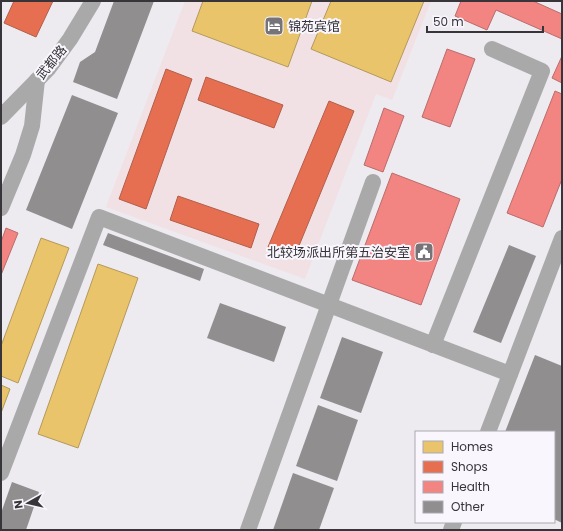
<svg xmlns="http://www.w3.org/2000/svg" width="563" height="531" viewBox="0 0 563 531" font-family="Poppins,'Noto Sans SC',sans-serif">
<rect width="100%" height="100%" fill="#edeaf0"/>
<polygon fill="#f1e1e4" points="185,1 431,1 392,100 376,94 305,279 106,207"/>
<g fill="#e9c46a" stroke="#b4995b">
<polygon points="203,1 312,1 288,67 192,31"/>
<polygon points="331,1 424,1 391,82 311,49"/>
<polygon points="41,238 69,248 18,383 1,376 1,346"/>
<polygon points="98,264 138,278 78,448 38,434"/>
<polygon points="1,385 10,389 1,413"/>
</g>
<g fill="#e76f51" stroke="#b25e4a">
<polygon points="14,1 53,1 36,37 4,23"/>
<polygon points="166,69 192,79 146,209 119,199"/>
<polygon points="206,77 283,105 274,128 198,100"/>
<polygon points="329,101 354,111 294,258 268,247"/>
<polygon points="178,196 259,224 251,248 170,220"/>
</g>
<g fill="#f28482" stroke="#ba6c6c">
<polygon points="461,1 533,1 562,14 562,39 496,10 487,30 455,16"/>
<polygon points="447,49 475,59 450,127 422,117"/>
<polygon points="562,56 562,83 552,78"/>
<polygon points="555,91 562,94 562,179 543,227 507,213"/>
<polygon points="384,108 404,116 383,172 364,165"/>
<polygon points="392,173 460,199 421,305 352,280"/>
<polygon points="6,228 18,233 1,275 1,242"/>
</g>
<g fill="#918e90">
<polygon points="114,1 154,1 117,99 73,82 80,62 95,52"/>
<polygon points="72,95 118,113 72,229 26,210"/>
<polygon points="108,233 204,269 200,281 103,245"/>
<polygon points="509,245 536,256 501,343 473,332"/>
<polygon points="220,303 286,327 274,362 207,338"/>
<polygon points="342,337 383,352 361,413 320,398"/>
<polygon points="535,355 562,366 562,523 554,519 554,432 505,432"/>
<polygon points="318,405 358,420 337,481 296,466"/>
<polygon points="293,473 334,488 319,530 273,530"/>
<polygon points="12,482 39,492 26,530 1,530 1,513"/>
</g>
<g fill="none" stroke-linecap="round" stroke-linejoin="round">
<g stroke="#a9a9a9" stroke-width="16">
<polyline points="1,117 48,69 70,39 93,1"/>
<polyline points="1,208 23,155 32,126 37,80"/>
<polyline points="433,345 542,71 492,49"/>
<polyline points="488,432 562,238"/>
<polyline points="1,473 99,217 510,374"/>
<polyline points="248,530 373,182"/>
<polyline points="451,530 454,522"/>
</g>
</g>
<defs>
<symbol id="hotel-square" viewBox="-11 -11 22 22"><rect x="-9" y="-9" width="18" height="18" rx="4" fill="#777479" stroke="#f9f6fe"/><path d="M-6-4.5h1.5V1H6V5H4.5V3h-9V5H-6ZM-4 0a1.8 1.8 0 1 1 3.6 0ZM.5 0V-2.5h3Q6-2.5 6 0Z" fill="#fff"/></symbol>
<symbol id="civic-square" viewBox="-11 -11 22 22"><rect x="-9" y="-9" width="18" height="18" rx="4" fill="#777479" stroke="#f9f6fe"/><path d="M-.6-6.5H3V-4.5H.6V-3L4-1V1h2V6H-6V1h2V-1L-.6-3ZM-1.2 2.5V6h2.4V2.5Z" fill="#fff"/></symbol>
</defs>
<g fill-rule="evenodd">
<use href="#hotel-square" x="263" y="15" width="22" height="22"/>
<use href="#civic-square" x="413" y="241" width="22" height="22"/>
</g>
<g text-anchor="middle" stroke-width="4" stroke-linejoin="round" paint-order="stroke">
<g font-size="13" fill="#373539" stroke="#f9f6fe" text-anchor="start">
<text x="288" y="31">锦苑宾馆</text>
<text x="410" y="257" text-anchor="end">北较场派出所第五治安室</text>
</g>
<g font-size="13" fill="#373539" stroke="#f9f6fe">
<text transform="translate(51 62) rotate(-51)" y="5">武都路</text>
</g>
</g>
<rect width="563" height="531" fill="none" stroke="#373539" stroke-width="4"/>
<rect x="415" y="431" width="140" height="92" fill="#f9f6fe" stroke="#aba9af"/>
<rect x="423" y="441" width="20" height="12" fill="#e9c46a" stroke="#aba9af"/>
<text x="451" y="451" font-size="12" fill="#373539">Homes</text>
<rect x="423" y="461" width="20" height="12" fill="#e76f51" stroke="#aba9af"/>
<text x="451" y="471" font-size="12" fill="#373539">Shops</text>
<rect x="423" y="481" width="20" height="12" fill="#f28482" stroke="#aba9af"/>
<text x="451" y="491" font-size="12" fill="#373539">Health</text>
<rect x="423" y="501" width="20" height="12" fill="#918e90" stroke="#aba9af"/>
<text x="451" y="511" font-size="12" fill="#373539">Other</text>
<g transform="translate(28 503) rotate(262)" stroke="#f9f6fe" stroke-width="3" paint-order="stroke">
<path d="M0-3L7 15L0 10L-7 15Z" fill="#373539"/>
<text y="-6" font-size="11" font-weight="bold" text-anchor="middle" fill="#373539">N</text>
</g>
<path d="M427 26v6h116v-6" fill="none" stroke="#373539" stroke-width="2"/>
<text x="433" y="26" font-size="12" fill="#373539" stroke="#f9f6fe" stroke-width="3" paint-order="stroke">50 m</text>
</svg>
